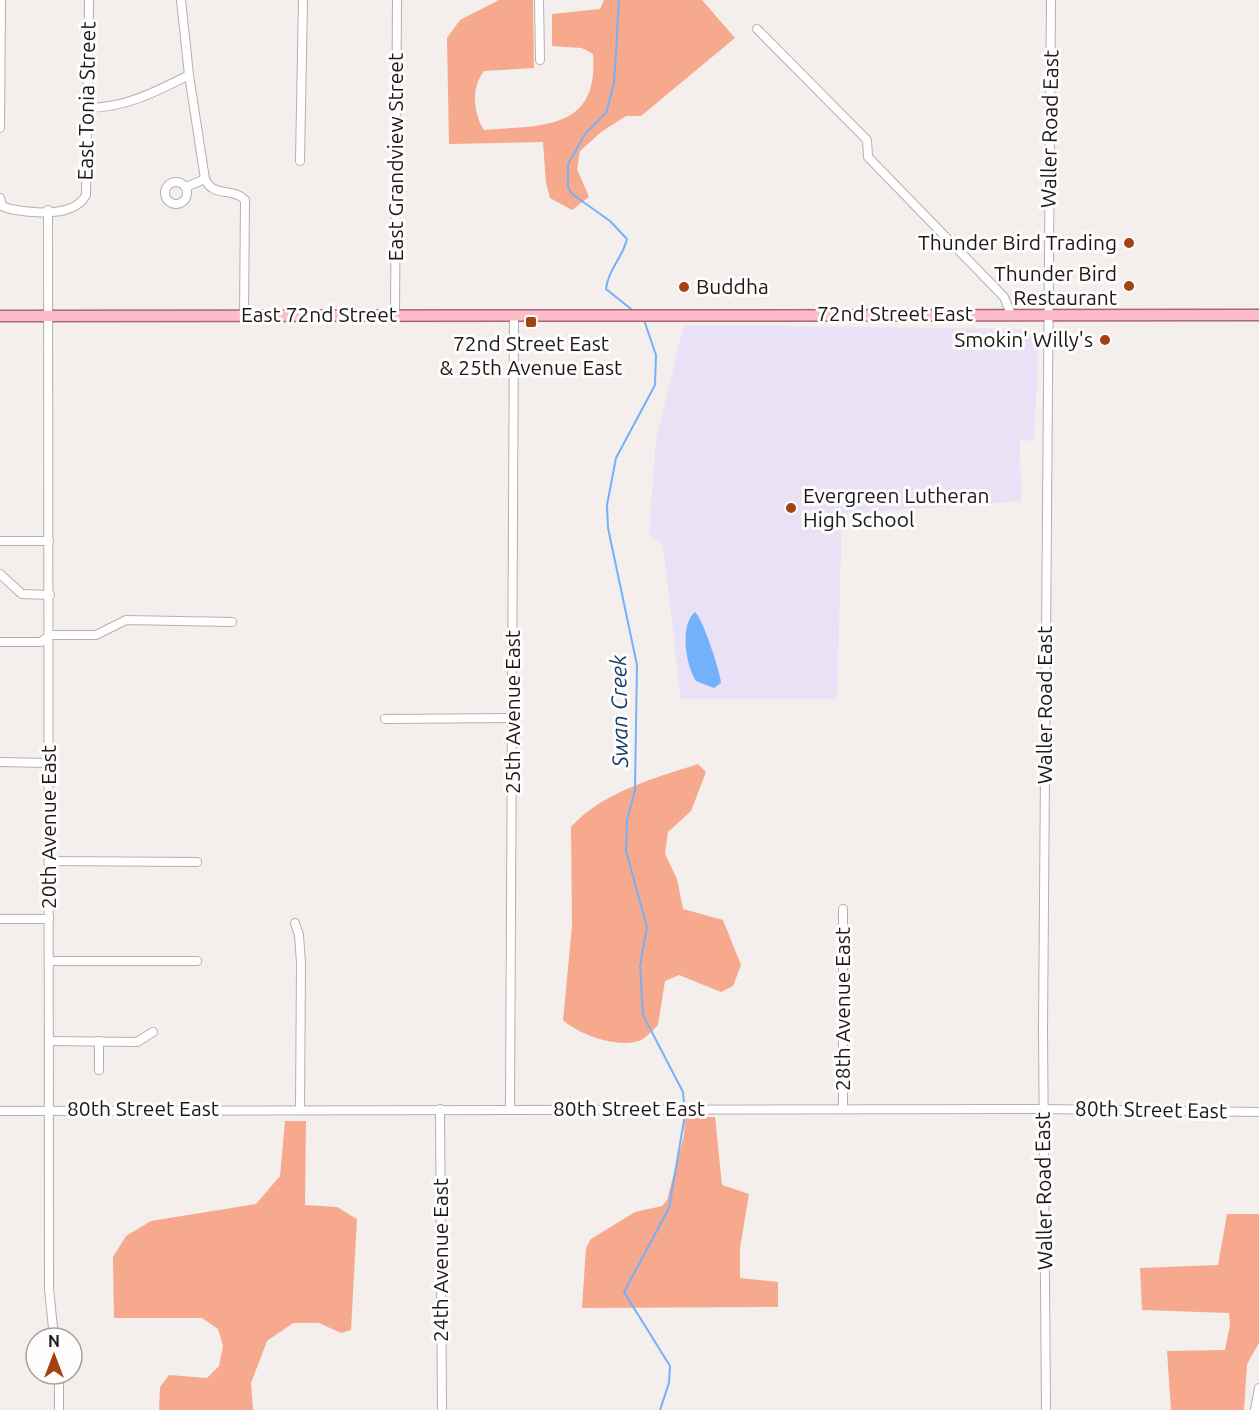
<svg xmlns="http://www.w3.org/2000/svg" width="1259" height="1410" viewBox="0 0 1259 1410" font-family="Ubuntu,sans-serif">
<rect width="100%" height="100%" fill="#f4eeec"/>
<polygon fill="#e9e2f7" points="684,325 1025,329 1039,343 1034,441 1020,440 1021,501 842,514 837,699 681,699 663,545 649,534 656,439"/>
<g fill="#f6a98c">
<path d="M499,0H533L534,68L484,71C471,87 473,113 484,130C542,125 599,131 593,54L582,48L552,46V14L600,9L604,0H702L735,38L641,116H626L601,132L580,151L577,169L589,197L572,210L550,198L546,183L543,142L449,144L447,38L460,20Z"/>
<path d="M698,764L706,772L691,811L668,832L665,854L677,879L683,909L723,920L741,965L733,986L721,992L679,975L665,981L658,1025C653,1030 646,1038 639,1041C617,1048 579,1035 563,1020L572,926L571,827C602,792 655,778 698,764Z"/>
<polygon points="685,1117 715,1117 722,1185 749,1194 740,1248 740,1278 778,1282 778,1307 582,1308 586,1248 591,1239 635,1212 662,1206 667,1200 684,1135"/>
<polygon points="285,1121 306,1121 305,1205 337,1207 357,1219 351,1330 341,1333 319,1323 293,1323 267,1341 251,1383 253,1410 159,1410 160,1387 169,1375 207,1378 219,1366 223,1346 218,1329 202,1318 114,1318 113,1257 126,1236 151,1221 256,1204 280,1176"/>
<polygon points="1227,1214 1259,1214 1259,1343 1247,1364 1244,1410 1171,1410 1167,1351 1225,1350 1230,1325 1229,1313 1142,1310 1140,1268 1218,1265"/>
</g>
<path fill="#74b1fb" d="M695,612C702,617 720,671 721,683L714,688L696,681C686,666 679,625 695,612Z"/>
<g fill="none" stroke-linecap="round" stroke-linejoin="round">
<g stroke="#74b1fb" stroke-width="2">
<path d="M619,0L614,83L606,113L585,134L568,164V187L572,194L610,221L627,239C623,257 608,270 606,289L631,309"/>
<polyline points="644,320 656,355 655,385 616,458 607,505 608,528 637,665 635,790 627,820 626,851 647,927 640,966 643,1015 683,1092 684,1103"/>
<polyline points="660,1410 669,1383 670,1366 624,1292 669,1208 685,1115"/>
</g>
<defs>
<g id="minor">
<path d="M181,0L189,75L205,179C213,198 233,187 245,200L244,316"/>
<polyline points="539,0 540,60"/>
<polyline points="757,29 867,140 868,157 1004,297 1011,314"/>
<path d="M89,108C127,107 155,92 189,75"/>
<polyline points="0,128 1,0"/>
<polyline points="300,161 303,0"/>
<circle cx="176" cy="193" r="11"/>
<polyline points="186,187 205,179"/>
<path d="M0,198L2,206L10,209C32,213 74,218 86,195L89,0"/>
<polyline points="48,210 49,1289 54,1338"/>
<polyline points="395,315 397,0"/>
<polyline points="0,541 49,541"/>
<polyline points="0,574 22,594 50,595"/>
<polyline points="0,642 41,642 50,635 96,635 126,620 232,622"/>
<polyline points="385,719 514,718"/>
<polyline points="0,762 49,763"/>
<polyline points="49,861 197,862"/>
<polyline points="843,909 843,1109"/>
<polyline points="0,919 49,919"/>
<polyline points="295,923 299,935 301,963 300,1109"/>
<polyline points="49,961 197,961"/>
<polyline points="49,1041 137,1042 153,1032"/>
<polyline points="99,1041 99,1070"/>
<polyline points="440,1109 442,1410"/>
<polyline points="510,1109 514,315"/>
<polyline points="0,1111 1043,1109 1259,1112"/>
<polyline points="59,1410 59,1374"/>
<polyline points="1046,1410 1043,1030 1051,0"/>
<polyline points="1255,1410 1259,1388"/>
</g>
<polyline id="major" points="0,316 1259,315"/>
</defs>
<use href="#minor" stroke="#b5b0ae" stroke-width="10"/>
<use href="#major" stroke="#ad6675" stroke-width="13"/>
<use href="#minor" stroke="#fff" stroke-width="8"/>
<use href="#major" stroke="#fdbcca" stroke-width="10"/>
</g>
<g fill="#a64114" stroke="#fffdfc" stroke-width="2">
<circle cx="1129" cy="243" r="6"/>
<circle cx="1129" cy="286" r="6"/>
<circle cx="684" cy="287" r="6"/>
<rect x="525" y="316" width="12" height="12" rx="3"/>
<circle cx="1105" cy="340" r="6"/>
<circle cx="791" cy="508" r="6"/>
</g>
<g text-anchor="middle" stroke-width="6" stroke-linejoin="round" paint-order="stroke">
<g font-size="21" fill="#1b1919" stroke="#fffdfc">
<text transform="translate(87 101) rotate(-89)" y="7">East Tonia Street</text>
<text transform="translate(1050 129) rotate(-89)" y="7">Waller Road East</text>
<text transform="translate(396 157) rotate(-90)" y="7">East Grandview Street</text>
<text x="895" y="321">72nd Street East</text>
<text x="319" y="322">East 72nd Street</text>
<text transform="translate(1045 705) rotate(-90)" y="7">Waller Road East</text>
<text transform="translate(513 712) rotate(-90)" y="7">25th Avenue East</text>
<text transform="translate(49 827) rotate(-90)" y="7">20th Avenue East</text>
<text transform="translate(843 1009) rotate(-90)" y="7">28th Avenue East</text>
<text x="143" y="1116">80th Street East</text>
<text x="629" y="1116">80th Street East</text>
<text transform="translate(1151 1110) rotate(1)" y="7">80th Street East</text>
<text transform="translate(1044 1191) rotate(-91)" y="7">Waller Road East</text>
<text transform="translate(441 1260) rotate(-90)" y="7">24th Avenue East</text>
</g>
<g font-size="21" fill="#1b1919" stroke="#fffdfc" text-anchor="end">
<text x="1117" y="250">Thunder Bird Trading</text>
<text x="1117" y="281">Thunder Bird<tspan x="1117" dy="24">Restaurant</tspan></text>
<text x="696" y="294" text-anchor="start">Buddha</text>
<text x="1093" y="347">Smokin' Willy's</text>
<text x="531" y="351" text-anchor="middle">72nd Street East<tspan x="531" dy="24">&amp; 25th Avenue East</tspan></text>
<text x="803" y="503" text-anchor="start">Evergreen Lutheran<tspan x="803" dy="24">High School</tspan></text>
</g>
<g font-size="22" font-style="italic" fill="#143d6c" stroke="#fffdfc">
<text transform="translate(619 711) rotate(-91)" y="8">Swan Creek</text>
</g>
</g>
<g transform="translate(54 1356)"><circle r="28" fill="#fffdfc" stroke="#a4a2a1" stroke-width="1.5"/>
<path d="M0-4.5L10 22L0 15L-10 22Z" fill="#a64114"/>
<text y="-9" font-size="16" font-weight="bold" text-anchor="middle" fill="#1b1919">N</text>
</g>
</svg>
